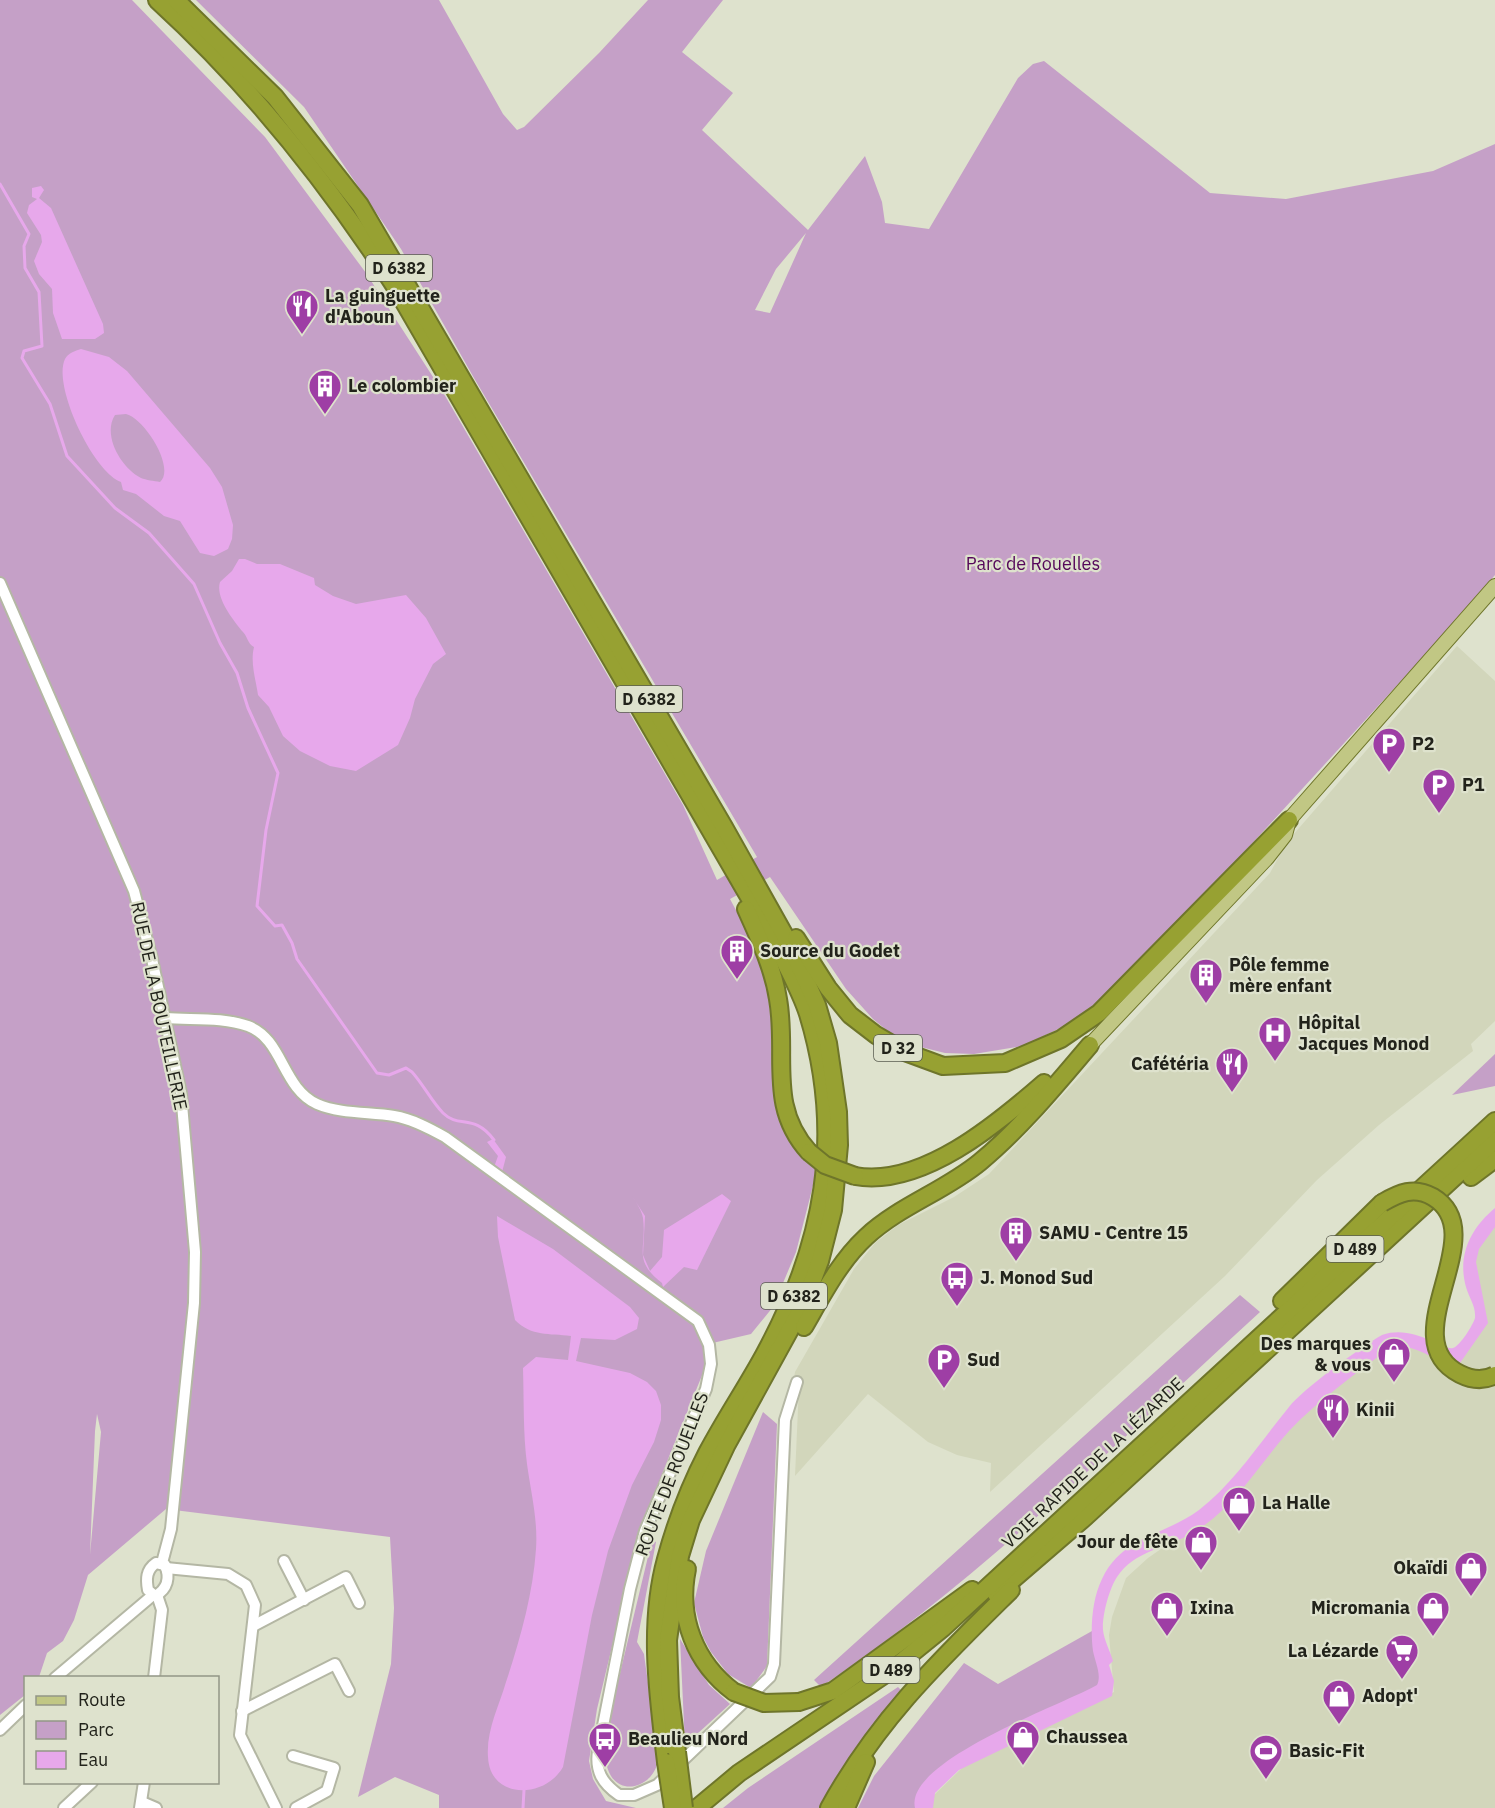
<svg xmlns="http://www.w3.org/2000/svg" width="1495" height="1808" viewBox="0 0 1495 1808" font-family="'IBM Plex Sans',sans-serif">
<rect width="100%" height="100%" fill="#dee2cd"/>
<g fill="#d2d6bb">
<polygon points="1457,646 1495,681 1495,1021 1471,1044 1473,1051 1379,1125 1317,1180 1225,1276 990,1492 991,1463 957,1455 928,1442 868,1394 795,1476 799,1386 794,1378 795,1372 854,1269 875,1243 898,1225 954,1197 989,1174 1270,873 1286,843"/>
<polygon points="1495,1219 1495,1808 932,1808 932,1797 963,1767 1114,1692 1109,1635 1112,1617 1126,1578 1148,1558 1207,1517 1297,1415 1392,1337 1456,1354 1483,1319 1469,1263"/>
</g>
<g fill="#c5a0c7" fill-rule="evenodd">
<path d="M0,0H132L265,137L366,273L444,394L683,805L717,880L757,857L474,378L401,249L304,107L196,0H439L503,114L517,130L524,127L599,53L648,0H723L682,52L733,93L702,130L808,230L865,156L882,202L885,223L929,229L1018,78L1033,64L1044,61L1210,193L1286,199L1433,171L1495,144V575L1444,634L1173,930L1083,1017L1023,1046L974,1054L945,1053L901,1042L873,1019L846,989L770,877L730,899C744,926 764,956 769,987C779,1039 760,1106 796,1151C802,1158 810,1164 817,1170L796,1252L773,1307L751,1334L704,1345L705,1368L641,1526L597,1709L589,1761L593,1779L606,1801L636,1808H439V1795L395,1777L358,1797L391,1664L394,1608L390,1537L166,1509L88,1575L74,1620L63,1641L47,1653L39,1677L26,1678L25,1695L0,1715ZM806,233L770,313L755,310L776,269ZM97,1414L101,1432L90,1555L95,1431Z"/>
<polygon points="1495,1054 1495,1086 1452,1095"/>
<path d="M1240,1295L1260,1312C1118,1442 981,1579 821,1687L814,1680Z"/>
<polygon points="763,1412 777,1424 767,1666 751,1688 728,1674 711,1652 703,1637 694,1603 706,1551"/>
<path d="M652,1540L656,1542L637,1642L644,1654C646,1672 660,1754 657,1765C651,1785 624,1796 611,1776C605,1766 605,1755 603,1744Z"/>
<polygon points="1092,1631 1103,1639 1110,1684 960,1760 929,1791 924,1808 858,1808 874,1776 964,1663 998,1684"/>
<polygon points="680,1639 709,1685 730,1704 685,1745"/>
<polygon points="898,1687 902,1691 863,1738 819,1808 723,1808 748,1788"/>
</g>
<g fill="#e7a8eb" fill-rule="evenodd">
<polygon points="41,186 44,190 39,198 51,208 103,324 104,333 95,339 62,339 53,313 52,289 39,274 34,261 42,242 41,235 27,213 29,205 37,199 32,197 32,188"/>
<path d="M81,349L109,357L127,371L210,468L222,487L233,525L232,539L228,549L214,556L200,553L180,521L164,516L136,494L123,490L121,482C94,473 52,386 65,359C68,353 75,351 81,349ZM126,414C144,418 176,468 160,482C154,481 146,480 141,478C121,468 102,435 115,415Z"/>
<path d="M239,559H245L257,564H280L314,578L315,585L333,596L356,604L406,595L426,618L446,654L433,664L415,699L410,718L398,745L356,771L330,766L300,751L283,736L269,707L258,695C256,680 250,663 254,647C247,643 248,637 243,632C234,621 215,598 220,582L232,571Z"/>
<polygon points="493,1139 506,1157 501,1176 493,1170 498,1156 487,1142"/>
<path d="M722,1194L731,1201L697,1270L684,1267L663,1287L662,1283C632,1260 647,1249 643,1218C642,1211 636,1202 632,1196L645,1216L643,1255L650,1271L662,1257L664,1230Z"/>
<path d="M1495,1208V1227L1479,1249L1476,1262L1488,1323L1460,1363C1439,1368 1419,1342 1391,1347C1357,1373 1318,1400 1289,1431C1257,1467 1234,1509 1191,1534C1166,1548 1134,1551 1117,1577C1109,1589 1102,1616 1103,1630C1104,1640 1110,1651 1113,1661L1109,1665L1114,1681L1112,1696L959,1770L935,1793L933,1808H915C904,1761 1062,1705 1097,1685C1102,1675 1095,1662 1093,1651C1090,1629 1092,1599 1102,1579C1122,1536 1164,1536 1199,1510C1235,1482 1260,1442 1289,1407C1303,1389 1361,1347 1382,1335C1414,1324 1443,1351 1453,1348C1460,1346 1473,1325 1475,1318C1476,1306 1469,1298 1466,1287C1457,1255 1471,1228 1495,1208Z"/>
<path d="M497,1216L553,1249L630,1307L639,1318L637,1329L615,1340L581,1338L576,1361L630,1373L647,1382L656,1391L661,1405V1420L654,1442L632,1485L608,1551L592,1615L563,1767C545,1799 490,1800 488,1757C486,1731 499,1706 506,1682C520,1640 533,1594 536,1549C538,1520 531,1493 527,1464C523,1433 524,1400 523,1368L536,1357L568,1360L571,1336C549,1333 532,1337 515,1320L498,1237Z"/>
</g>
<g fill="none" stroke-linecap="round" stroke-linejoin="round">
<g stroke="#e7a8eb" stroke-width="3">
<path d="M0,184L29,234L24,246L25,268L39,292L42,346L24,351L22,358L50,404L67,456L115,508L149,533L194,584L220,643L237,673L248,708L278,773L266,830L257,906L275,926L282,925L292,943L297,959L377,1073L389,1075L406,1068L412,1072C423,1084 432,1102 443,1113C459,1129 474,1113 494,1140"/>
<polyline points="523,1808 524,1790"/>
</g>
<defs>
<g id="minor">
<polyline points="0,583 134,891 152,959 181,1093 195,1252 194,1303 171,1529 162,1563"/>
<path d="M166,1018C192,1020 223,1017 248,1026C283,1039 282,1088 317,1104C340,1114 369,1112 394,1116C412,1119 429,1128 445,1137L698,1321L709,1345L711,1364L706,1389L645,1531L630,1589L598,1751C595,1771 602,1783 619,1795H634L657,1785L770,1677L774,1664L785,1420L797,1382"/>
<polyline points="284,1561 304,1600"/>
<path d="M156,1563L165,1565C170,1577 168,1589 155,1596L148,1590C146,1579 146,1570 156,1563Z"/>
<polyline points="166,1568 228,1574 246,1585 255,1605 240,1735 276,1808"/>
<polyline points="253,1626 346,1577 359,1603"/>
<polyline points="55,1678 153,1595"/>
<polyline points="154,1678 162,1610 157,1595"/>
<polyline points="242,1711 335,1664 349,1691"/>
<polyline points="0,1730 26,1705"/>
<polyline points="293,1756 334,1768 327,1791 296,1808"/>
<polyline points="142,1802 156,1808"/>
<polyline points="64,1808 92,1782"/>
<polyline points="140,1808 144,1782"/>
</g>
<polyline id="major" points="1090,1045 1267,858 1285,835 1289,820 1495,586"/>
<g id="highway">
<path d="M157,0C249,84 326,180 394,285L774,940C785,964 800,989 808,1014C845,1136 824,1245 764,1355C746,1388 725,1419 707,1453C690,1486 676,1522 666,1559C648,1624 658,1695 666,1762"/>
<polyline points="176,0 275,97 360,205 724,827 789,943 817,1005 828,1043 838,1112 839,1145 833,1210 820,1261 803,1306 726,1446 691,1520 680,1556 668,1640 670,1697 677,1752"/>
<path d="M746,909C759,938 773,967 778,999C788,1055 767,1106 809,1152"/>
<polyline points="796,938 828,988 850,1015 876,1035 905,1052 943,1066 1005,1063 1061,1039 1099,1013 1289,820"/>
<path d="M855,1176C921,1188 997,1124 1044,1083"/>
<polyline points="1471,1177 1495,1159"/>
<polyline points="1282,1301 1382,1203"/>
<path d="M804,1327C822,1296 839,1262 866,1237C899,1206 945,1191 980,1162C1021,1128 1056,1085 1090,1045"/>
<path d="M687,1569C677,1617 695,1663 734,1692"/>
<polyline points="996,1594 1082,1520 1495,1140"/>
<polyline points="799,1702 833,1691 972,1590"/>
<polyline points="697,1808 739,1773 890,1671 943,1628 1495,1121"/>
<path d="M829,1808C878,1719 939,1661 1011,1590"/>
<polyline points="846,1808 866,1762"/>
</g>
</defs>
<use href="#minor" stroke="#b4b7a4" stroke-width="14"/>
<use href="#major" stroke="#6e752a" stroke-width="16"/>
<use href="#highway" stroke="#6e752a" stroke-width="20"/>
<use href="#minor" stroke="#fff" stroke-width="10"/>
<use href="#major" stroke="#c1c784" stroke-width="14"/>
<use href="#highway" stroke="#97a132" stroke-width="16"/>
<defs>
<g id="highway-bridge">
<polyline points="809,1152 825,1165 855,1176"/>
<path d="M1382,1203C1399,1193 1414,1186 1433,1197C1495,1234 1390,1339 1460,1374C1472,1380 1484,1381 1495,1375"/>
<polyline points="734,1692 764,1703 799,1702"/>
<polyline points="677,1752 684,1808"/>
<polyline points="666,1762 673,1808"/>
</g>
</defs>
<use href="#highway-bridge" stroke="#6e752a" stroke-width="20" stroke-linecap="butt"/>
<use href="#highway-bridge" stroke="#97a132" stroke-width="16"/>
</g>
<defs>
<symbol id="restaurant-pin" viewBox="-11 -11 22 30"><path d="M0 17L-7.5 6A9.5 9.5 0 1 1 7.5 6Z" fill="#9e3ea5" stroke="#dee2cd"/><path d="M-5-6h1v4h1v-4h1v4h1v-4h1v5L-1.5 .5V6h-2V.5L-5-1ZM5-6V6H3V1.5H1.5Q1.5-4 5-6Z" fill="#fff"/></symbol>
<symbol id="building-pin" viewBox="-11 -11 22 30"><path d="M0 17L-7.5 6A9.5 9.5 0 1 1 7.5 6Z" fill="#9e3ea5" stroke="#dee2cd"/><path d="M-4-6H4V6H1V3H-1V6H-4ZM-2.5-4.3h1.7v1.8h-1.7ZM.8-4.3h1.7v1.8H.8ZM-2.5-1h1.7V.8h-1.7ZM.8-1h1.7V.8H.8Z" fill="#fff"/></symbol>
<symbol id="parking-pin" viewBox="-11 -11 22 30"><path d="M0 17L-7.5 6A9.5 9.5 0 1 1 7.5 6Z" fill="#9e3ea5" stroke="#dee2cd"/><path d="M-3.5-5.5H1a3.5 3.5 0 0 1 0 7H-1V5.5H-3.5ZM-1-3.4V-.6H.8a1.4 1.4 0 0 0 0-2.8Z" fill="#fff"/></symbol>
<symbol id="hospital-pin" viewBox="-11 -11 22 30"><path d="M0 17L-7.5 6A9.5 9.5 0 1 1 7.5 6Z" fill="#9e3ea5" stroke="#dee2cd"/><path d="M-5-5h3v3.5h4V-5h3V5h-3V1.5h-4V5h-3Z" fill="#fff"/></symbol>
<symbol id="bus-pin" viewBox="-11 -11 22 30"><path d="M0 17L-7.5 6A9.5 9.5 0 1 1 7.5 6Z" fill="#9e3ea5" stroke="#dee2cd"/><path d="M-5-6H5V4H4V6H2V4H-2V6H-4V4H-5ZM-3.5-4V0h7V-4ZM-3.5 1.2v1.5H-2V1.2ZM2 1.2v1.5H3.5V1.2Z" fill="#fff"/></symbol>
<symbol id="shop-pin" viewBox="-11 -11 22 30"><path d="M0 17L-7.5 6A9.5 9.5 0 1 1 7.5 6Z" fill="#9e3ea5" stroke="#dee2cd"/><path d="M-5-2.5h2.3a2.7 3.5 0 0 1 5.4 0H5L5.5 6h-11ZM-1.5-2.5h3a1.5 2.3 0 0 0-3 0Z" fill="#fff"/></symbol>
<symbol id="supermarket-pin" viewBox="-11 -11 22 30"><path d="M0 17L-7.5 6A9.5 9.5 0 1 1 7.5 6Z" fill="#9e3ea5" stroke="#dee2cd"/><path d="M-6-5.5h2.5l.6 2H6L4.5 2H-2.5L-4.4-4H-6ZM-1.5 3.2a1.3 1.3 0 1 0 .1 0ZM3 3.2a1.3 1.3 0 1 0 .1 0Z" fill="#fff"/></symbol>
<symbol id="stadium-pin" viewBox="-11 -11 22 30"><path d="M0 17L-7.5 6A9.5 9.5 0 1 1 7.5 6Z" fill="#9e3ea5" stroke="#dee2cd"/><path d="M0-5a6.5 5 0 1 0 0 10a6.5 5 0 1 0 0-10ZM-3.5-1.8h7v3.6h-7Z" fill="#fff"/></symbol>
</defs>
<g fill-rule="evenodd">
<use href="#restaurant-pin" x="283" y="287" width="38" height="52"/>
<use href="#building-pin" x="306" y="367" width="38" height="52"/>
<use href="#parking-pin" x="1370" y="725" width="38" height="52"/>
<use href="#parking-pin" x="1420" y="766" width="38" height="52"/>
<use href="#building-pin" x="718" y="932" width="38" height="52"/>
<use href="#building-pin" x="1187" y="956" width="38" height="52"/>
<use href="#hospital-pin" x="1256" y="1014" width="38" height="52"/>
<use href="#restaurant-pin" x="1213" y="1045" width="38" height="52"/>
<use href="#building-pin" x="997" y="1214" width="38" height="52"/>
<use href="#bus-pin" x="938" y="1259" width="38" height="52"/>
<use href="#shop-pin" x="1375" y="1335" width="38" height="52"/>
<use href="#parking-pin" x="925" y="1341" width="38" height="52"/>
<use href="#restaurant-pin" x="1314" y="1391" width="38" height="52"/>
<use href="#shop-pin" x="1220" y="1484" width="38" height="52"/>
<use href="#shop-pin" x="1182" y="1523" width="38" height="52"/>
<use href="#shop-pin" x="1452" y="1549" width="38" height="52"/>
<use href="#shop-pin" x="1148" y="1589" width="38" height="52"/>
<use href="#shop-pin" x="1414" y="1589" width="38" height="52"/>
<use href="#supermarket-pin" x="1383" y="1632" width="38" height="52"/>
<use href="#shop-pin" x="1320" y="1677" width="38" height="52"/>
<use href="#shop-pin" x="1004" y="1718" width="38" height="52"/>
<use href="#bus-pin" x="586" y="1720" width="38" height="52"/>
<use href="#stadium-pin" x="1247" y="1732" width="38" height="52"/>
</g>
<g text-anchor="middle" stroke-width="4.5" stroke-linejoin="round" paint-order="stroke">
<g fill="#dee2cd" stroke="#5a5c50" stroke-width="1.5">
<rect x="366" y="255" width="66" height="26" rx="4.5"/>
<rect x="616" y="686" width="66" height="26" rx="4.5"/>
<rect x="874" y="1035" width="48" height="26" rx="4.5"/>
<rect x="1326.5" y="1236" width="57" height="26" rx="4.5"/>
<rect x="761" y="1283" width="66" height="26" rx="4.5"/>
<rect x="862.5" y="1657" width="57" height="26" rx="4.5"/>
</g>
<g font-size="16" font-weight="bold" fill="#22231b">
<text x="399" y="274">D 6382</text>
<text x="649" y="705">D 6382</text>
<text x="898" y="1054">D 32</text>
<text x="1355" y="1255">D 489</text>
<text x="794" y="1302">D 6382</text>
<text x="891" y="1676">D 489</text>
</g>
<g font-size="18" font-weight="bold" fill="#22231b" stroke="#dee2cd" text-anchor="start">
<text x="325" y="302">La guinguette<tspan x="325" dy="21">d'Aboun</tspan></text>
<text x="348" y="392">Le colombier</text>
<text x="1412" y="750">P2</text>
<text x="1462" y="791">P1</text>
<text x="760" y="957">Source du Godet</text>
<text x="1229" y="971">Pôle femme<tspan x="1229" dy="21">mère enfant</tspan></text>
<text x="1298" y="1029">Hôpital<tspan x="1298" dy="21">Jacques Monod</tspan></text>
<text x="1209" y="1070" text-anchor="end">Cafétéria</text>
<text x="1039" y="1239">SAMU - Centre 15</text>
<text x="980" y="1284">J. Monod Sud</text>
<text x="1371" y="1350" text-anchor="end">Des marques<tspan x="1371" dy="21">&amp; vous</tspan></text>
<text x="967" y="1366">Sud</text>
<text x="1356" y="1416">Kinii</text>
<text x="1262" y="1509">La Halle</text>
<text x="1178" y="1548" text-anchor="end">Jour de fête</text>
<text x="1448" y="1574" text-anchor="end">Okaïdi</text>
<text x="1190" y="1614">Ixina</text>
<text x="1410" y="1614" text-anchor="end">Micromania</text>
<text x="1379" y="1657" text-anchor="end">La Lézarde</text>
<text x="1362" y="1702">Adopt'</text>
<text x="1046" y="1743">Chaussea</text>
<text x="628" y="1745">Beaulieu Nord</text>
<text x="1289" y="1757">Basic-Fit</text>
</g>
<g font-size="18" fill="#55075a" stroke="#dee2cd">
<text x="1033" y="570">Parc de Rouelles</text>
</g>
<g font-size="18" fill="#22231b" stroke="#dee2cd">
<text transform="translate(159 1006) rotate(78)" y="6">RUE DE LA BOUTEILLERIE</text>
<text transform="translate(1093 1463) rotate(-43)" y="6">VOIE RAPIDE DE LA LÉZARDE</text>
<text transform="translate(672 1474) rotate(-69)" y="6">ROUTE DE ROUELLES</text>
</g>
</g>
<rect x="24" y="1676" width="195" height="108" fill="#dee2cd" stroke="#939686" stroke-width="1.5"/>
<rect x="36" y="1696" width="30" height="9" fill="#c1c784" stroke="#939686" stroke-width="1.5"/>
<text x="78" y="1706" font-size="18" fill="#22231b">Route</text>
<rect x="36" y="1721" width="30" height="18" fill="#c5a0c7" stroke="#939686" stroke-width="1.5"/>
<text x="78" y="1736" font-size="18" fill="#22231b">Parc</text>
<rect x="36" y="1751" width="30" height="18" fill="#e7a8eb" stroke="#939686" stroke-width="1.5"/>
<text x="78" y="1766" font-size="18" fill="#22231b">Eau</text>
</svg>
